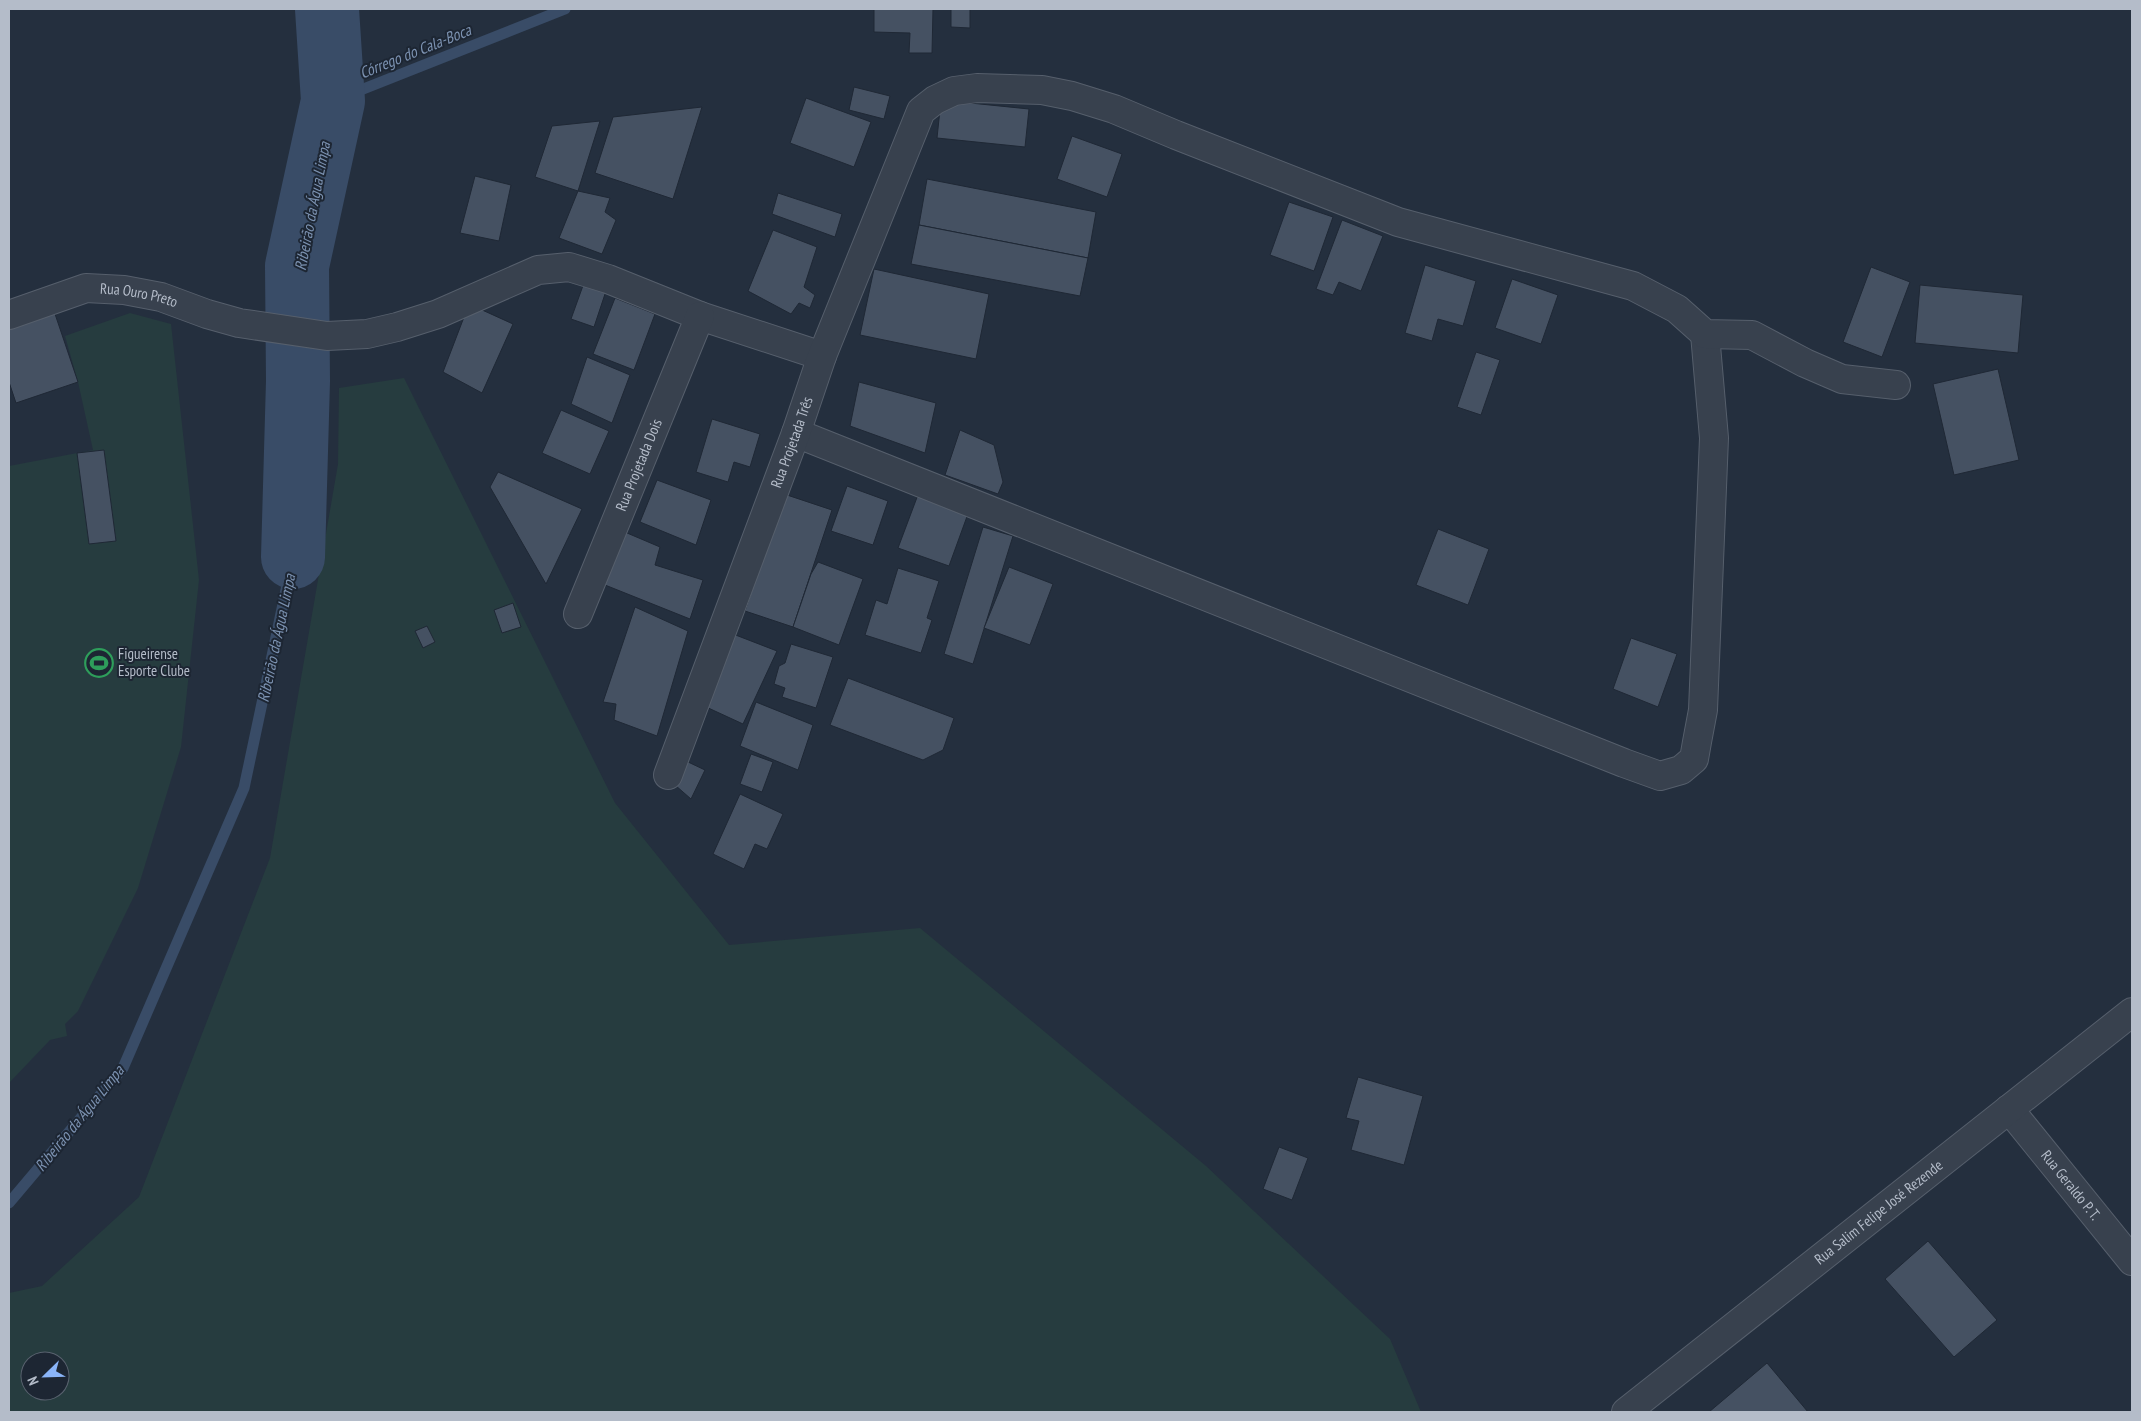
<svg xmlns="http://www.w3.org/2000/svg" width="2141" height="1421" viewBox="0 0 2141 1421" font-family="'PT Sans Narrow',sans-serif">
<rect width="100%" height="100%" fill="#242f3e"/>
<g fill="#263c3f" fill-rule="evenodd">
<polygon points="130,313 171,324 199,580 181,747 138,888 78,1011 65,1024 67,1036 50,1040 9,1083 9,466 93,450 78,382 65,336"/>
<path d="M404,378L615,803L729,945L920,928L1206,1166L1390,1339L1421,1412H9V1293L42,1286L139,1197L270,858L338,464L339,388ZM30,1361H60V1391H30Z"/>
</g>
<g fill="none" stroke-linecap="round" stroke-linejoin="round">
<g stroke="#394c67" stroke-width="11">
<polyline points="333,101 565,9"/>
<polyline points="9,1203 123,1068 244,788 293,557"/>
</g>
<polyline stroke="#394c67" stroke-width="64" points="293,557 298,381 297,266 333,101 327,9"/>
</g>
<g fill="#455162" stroke="#1f2835">
<polygon points="874,9 933,9 932,53 909,53 910,33 874,32"/>
<polygon points="951,9 970,9 970,28 951,27"/>
<polygon points="854,87 890,96 884,119 849,110"/>
<polygon points="806,98 871,122 854,167 790,143"/>
<polygon points="941,100 1029,109 1025,147 937,138"/>
<polygon points="702,107 673,199 595,173 613,117"/>
<polygon points="600,121 578,191 535,177 552,126"/>
<polygon points="1072,136 1122,154 1107,197 1057,179"/>
<polygon points="475,176 511,185 499,241 460,233"/>
<polygon points="927,179 1096,212 1088,258 919,225"/>
<polygon points="578,191 610,198 605,212 616,220 602,254 559,238"/>
<polygon points="778,193 842,214 835,237 772,214"/>
<polygon points="1289,202 1333,217 1314,271 1270,255"/>
<polygon points="1342,220 1383,236 1361,291 1339,282 1333,295 1316,289"/>
<polygon points="919,225 1088,258 1080,296 911,264"/>
<polygon points="773,230 817,247 804,287 815,295 810,308 799,303 791,314 748,291"/>
<polygon points="1425,265 1476,281 1463,326 1438,319 1432,341 1405,333"/>
<polygon points="1871,267 1910,282 1882,357 1843,342"/>
<polygon points="874,269 989,294 976,359 860,335"/>
<polygon points="1512,279 1558,295 1541,344 1495,328"/>
<polygon points="585,280 607,288 594,327 571,319"/>
<polygon points="1920,285 2023,295 2018,353 1915,343"/>
<polygon points="615,298 655,314 634,370 593,354"/>
<polygon points="469,304 513,324 482,393 443,372"/>
<polygon points="53,308 78,382 16,403 9,382 9,323"/>
<polygon points="1476,352 1500,360 1481,415 1457,407"/>
<polygon points="587,357 630,375 612,423 571,404"/>
<polygon points="1998,369 2019,460 1954,475 1933,384"/>
<polygon points="859,382 936,403 925,453 850,426"/>
<polygon points="561,410 609,431 590,474 542,453"/>
<polygon points="712,419 760,434 750,467 734,462 728,482 696,472"/>
<polygon points="960,430 994,445 1003,482 998,494 945,475"/>
<polygon points="104,450 116,541 89,544 77,453"/>
<polygon points="498,472 582,509 546,584 490,487"/>
<polygon points="657,480 711,500 696,545 640,522"/>
<polygon points="847,486 888,501 873,545 831,531"/>
<polygon points="919,492 969,511 949,566 898,548"/>
<polygon points="784,494 832,510 793,627 745,611"/>
<polygon points="983,527 1013,536 973,664 944,654"/>
<polygon points="1438,529 1489,549 1468,605 1416,585"/>
<polygon points="620,530 660,547 655,565 703,580 690,619 600,583"/>
<polygon points="818,562 863,579 839,645 793,627 811,574"/>
<polygon points="1009,567 1053,584 1030,645 984,628"/>
<polygon points="898,568 939,581 927,618 932,620 921,653 865,635 876,600 887,604"/>
<polygon points="513,603 521,627 502,633 494,610"/>
<polygon points="635,607 688,631 657,736 614,720 616,704 603,702"/>
<polygon points="427,626 435,642 423,648 415,631"/>
<polygon points="733,634 777,651 743,724 704,706"/>
<polygon points="1631,638 1677,654 1658,707 1613,689"/>
<polygon points="791,644 833,657 816,708 782,697 785,688 774,684 779,666 785,663"/>
<polygon points="848,678 954,718 943,750 923,760 830,725"/>
<polygon points="756,702 813,725 798,770 740,746"/>
<polygon points="751,754 773,762 762,792 740,784"/>
<polygon points="686,761 705,770 691,799 675,785"/>
<polygon points="740,794 783,814 767,849 755,844 744,869 713,854"/>
<polygon points="1358,1077 1423,1096 1404,1165 1351,1150 1359,1121 1346,1118"/>
<polygon points="1279,1147 1308,1158 1292,1200 1263,1189"/>
<polygon points="1928,1241 1997,1320 1954,1357 1885,1279"/>
<polygon points="1767,1363 1808,1412 1709,1412"/>
</g>
<g fill="none" stroke-linecap="round" stroke-linejoin="round">
<defs>
<g id="minor">
<path id="s1" d="M9,315L86,288L124,290L161,297L207,314L239,323L327,336L367,334L397,327L438,314L538,270L569,267L608,279L700,316L822,356"/>
<polyline points="796,433 1624,763 1660,776 1681,770 1694,759 1697,742 1703,710 1714,438 1705,334"/>
<path id="s2" d="M578,614L700,316"/>
<path id="s3" d="M668,775L796,433L822,356L921,111L935,100L954,91L977,88L1042,90L1072,96L1114,109L1176,135L1398,222L1633,286L1677,309L1705,334L1752,335L1805,363L1842,379L1896,385"/>
<path id="s4" d="M2009,1109L2132,1261"/>
<path id="s5" d="M1626,1412L2132,1012"/>
</g>
</defs>
<use href="#minor" stroke="#565f6c" stroke-width="30"/>
<use href="#minor" stroke="#38414e" stroke-width="28"/>
</g>
<defs>
<symbol id="stadium-ring" viewBox="-11 -11 22 22"><circle r="9.5" fill="#1d2633" stroke="#2e9e5b" stroke-width="1.5"/><path d="M0-5a6.5 5 0 1 0 0 10a6.5 5 0 1 0 0-10ZM-3.5-1.8h7v3.6h-7Z" fill="#2e9e5b"/></symbol>
</defs>
<g fill-rule="evenodd">
<use href="#stadium-ring" x="83" y="647" width="32" height="32"/>
</g>
<g text-anchor="middle" stroke-width="4" stroke-linejoin="round" paint-order="stroke">
<g font-size="15" fill="#b4bcc9" stroke="#1d2633">
<text dy="5" stroke="none"><textPath href="#s1" startOffset="135">Rua Ouro Preto</textPath></text>
<text dy="5" stroke="none"><textPath href="#s3" startOffset="355">Rua Projetada Três</textPath></text>
<text dy="5" stroke="none"><textPath href="#s2" startOffset="161">Rua Projetada Dois</textPath></text>
<text dy="5" stroke="none"><textPath href="#s4" startOffset="98">Rua Geraldo P. T.</textPath></text>
<text dy="5" stroke="none"><textPath href="#s5" startOffset="322">Rua Salim Felipe José Rezende</textPath></text>
</g>
<g font-size="15" fill="#b4bcc9" stroke="#1d2633" text-anchor="start">
<text x="118" y="659">Figueirense<tspan x="118" dy="17">Esporte Clube</tspan></text>
</g>
<g font-size="16" font-style="italic" fill="#7c92b1" stroke="#1d2633">
<text transform="translate(415 51) rotate(-22)" y="6">Córrego do Cala-Boca</text>
<text transform="translate(312 206) rotate(-79)" y="6">Ribeirão da Água Limpa</text>
<text transform="translate(276 638) rotate(-78)" y="6">Ribeirão da Água Limpa</text>
<text transform="translate(79 1118) rotate(-51)" y="6">Ribeirão da Água Limpa</text>
</g>
</g>
<rect width="2141" height="1421" fill="none" stroke="#b4bcc9" stroke-width="20"/>
<g transform="translate(45 1376) rotate(247)"><circle r="24" fill="#1d2633" stroke="#59626f"/>
<path d="M0-4L9 19L0 12L-9 19Z" fill="#8ab4f8"/>
<text y="-8" font-size="14" font-weight="bold" text-anchor="middle" fill="#b4bcc9">N</text>
</g>
</svg>
